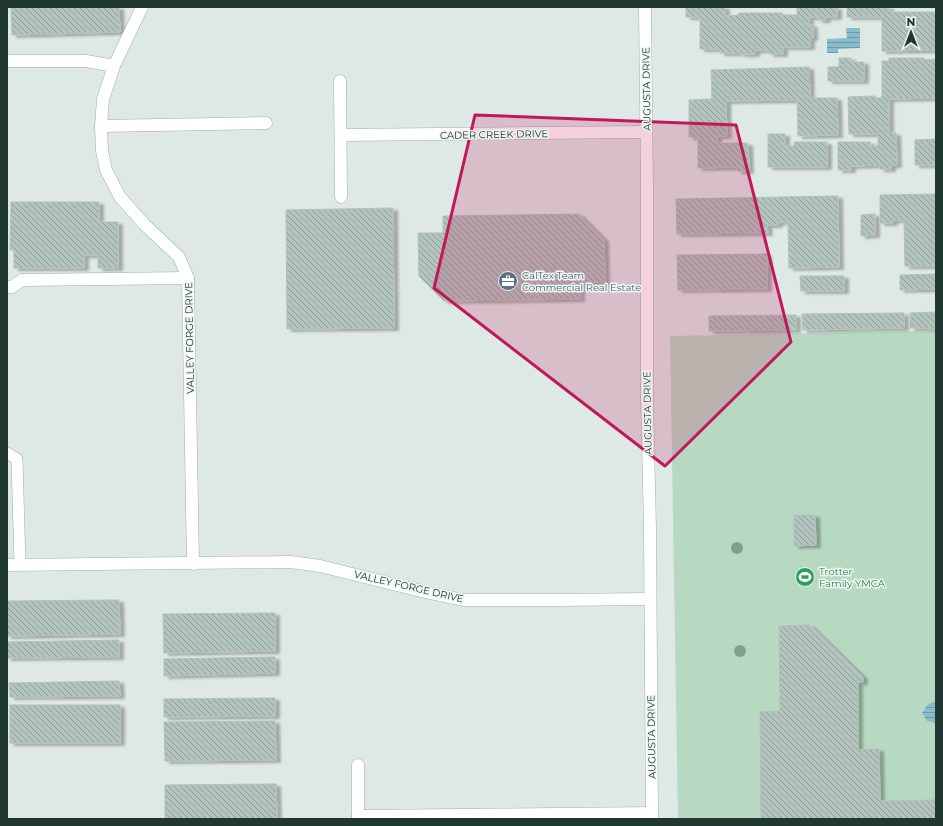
<svg xmlns="http://www.w3.org/2000/svg" width="943" height="826" viewBox="0 0 943 826" font-family="Montserrat,sans-serif">
<defs>
<pattern id="water-rules" width="6" height="5" patternUnits="userSpaceOnUse"><rect width="6" height="5" fill="#88bdcb"/><path d="M0 2.5h6" fill="none" stroke="#6f9aa5"/></pattern>
<pattern id="building-back-hatch" width="6" height="6" patternUnits="userSpaceOnUse"><rect width="6" height="6" fill="#b3c3bd"/><path d="M-1 5l2 2M0 0l6 6M5-1l2 2" fill="none" stroke="#919f9a"/></pattern>
<filter id="shadow"><feDropShadow dx="4.5" dy="2.5" stdDeviation="1" flood-color="#0004"/></filter>
</defs>
<rect width="100%" height="100%" fill="#dee8e4"/>
<polygon fill="#b7d9c2" points="936,331 936,819 678,819 670,336"/>
<g fill="url(#water-rules)">
<polygon points="846,28 860,28 860,48 838,49 838,53 827,53 827,39 847,38"/>
<polygon points="936,702 936,723 927,721 922,713 928,704"/>
</g>
<g fill="url(#building-back-hatch)" stroke="#b1c1bb" filter="url(#shadow)">
<polygon points="11,7 119,7 120,32 12,35"/>
<polygon points="686,7 725,7 725,16 739,15 739,13 782,13 782,15 797,15 797,7 837,7 837,17 826,17 826,20 818,20 818,17 809,17 809,25 813,25 813,38 810,38 810,47 783,47 783,54 769,54 769,50 755,50 755,54 740,54 740,49 738,49 738,53 720,53 720,49 700,49 700,17 686,17"/>
<polygon points="847,7 889,7 889,12 936,12 936,50 882,51 882,17 847,17"/>
<polygon points="839,58 851,58 851,62 864,62 864,81 828,81 828,67 839,67"/>
<polygon points="889,58 924,58 924,60 936,59 936,98 889,99 889,133 896,133 897,165 891,165 891,169 880,169 880,165 851,166 851,170 838,170 838,142 870,142 870,146 878,146 878,134 849,134 848,97 875,96 875,98 882,98 882,61 889,61"/>
<polygon points="809,67 810,98 837,98 838,135 798,136 797,100 726,101 727,136 717,136 717,143 748,143 749,171 737,171 737,167 698,168 698,137 689,137 689,100 712,99 711,70"/>
<polygon points="768,134 785,134 785,146 794,146 794,142 827,142 827,167 768,167"/>
<polygon points="936,139 936,165 915,165 915,140"/>
<polygon points="936,194 936,266 905,266 904,220 893,220 893,223 880,223 880,195"/>
<polygon points="838,196 839,267 789,268 788,222 778,222 778,225 767,225 768,233 677,234 676,199"/>
<polygon points="11,202 99,202 99,222 118,222 118,268 98,268 98,255 84,255 84,268 14,268 14,250 10,250"/>
<polygon points="393,208 394,328 287,329 286,210"/>
<polygon points="579,214 604,239 605,282 580,283 580,299 444,301 419,276 418,233 443,233 443,216"/>
<polygon points="875,214 875,235 861,236 861,215"/>
<polygon points="767,254 767,289 678,290 677,255"/>
<polygon points="936,274 936,289 900,290 900,275"/>
<polygon points="800,276 844,276 844,291 801,291"/>
<polygon points="936,312 936,328 910,328 910,313"/>
<polygon points="904,313 904,328 803,330 802,314"/>
<polygon points="796,315 796,330 709,331 709,316"/>
<polygon points="794,515 815,515 816,545 794,546"/>
<polygon points="119,600 120,634 7,636 7,601"/>
<polygon points="275,613 275,651 164,653 163,614"/>
<polygon points="810,625 863,677 863,682 858,682 858,750 879,749 880,801 936,800 936,819 761,819 760,712 780,711 779,626"/>
<polygon points="119,640 119,657 7,658 7,642"/>
<polygon points="275,657 275,673 164,676 164,659"/>
<polygon points="119,681 120,696 10,697 9,683"/>
<polygon points="275,698 275,716 164,717 164,699"/>
<rect x="10" y="705" width="110" height="38"/>
<polygon points="275,721 276,760 165,761 164,722"/>
<polygon points="276,784 277,819 165,819 165,785"/>
</g>
<g fill="none" stroke-linecap="round" stroke-linejoin="round">
<defs>
<polyline id="lane" points="7,453 17,459 20,565"/>
<g id="street">
<polyline points="142,7 114,66 103,99 101,126 102,151 106,170 120,197 144,224 179,257 188,278 193,564"/>
<polyline points="7,61 86,61 114,66"/>
<polyline points="340,81 341,197"/>
<polyline points="101,126 266,123"/>
<polyline points="341,135 646,132"/>
<polyline points="7,287 12,287 22,280 188,278"/>
<polyline points="358,765 358,819"/>
<polyline points="358,816 652,813"/>
</g>
<g id="secondary">
<polyline points="645,7 647,187 647,400 650,528 652,819"/>
<polyline points="7,565 291,562 320,566 425,592 463,600 557,600 650,599"/>
</g>
</defs>
<use href="#lane" stroke="#a1afab" stroke-width="12"/>
<use href="#street" stroke="#a1afab" stroke-width="13"/>
<use href="#secondary" stroke="#9eb3ad" stroke-width="13"/>
<use href="#lane" stroke="#fff" stroke-width="11"/>
<use href="#street" stroke="#fff" stroke-width="12"/>
<use href="#secondary" stroke="#fff" stroke-width="12"/>
</g>
<g fill="#7da38e">
<circle cx="737" cy="548" r="6"/>
<circle cx="740" cy="651" r="6"/>
</g>
<path fill="#c2185b" fill-opacity="0.2" stroke="#c2185b" stroke-width="3" stroke-linejoin="round" d="M475,115L736,125L791,342L665,466L434,288Z"/>
<defs>
<symbol id="office-disc" viewBox="-11 -11 22 22"><circle r="9.5" fill="#5c6f8a" stroke="#eef5f2"/><path d="M-6-3h4V-5.5h4V-3h4V5H-6ZM-1-4.5V-3h2v-1.5ZM-6 0V1H6V0Z" fill="#fff"/></symbol>
<symbol id="stadium-disc" viewBox="-11 -11 22 22"><circle r="9.5" fill="#2e9e5b" stroke="#eef5f2"/><path d="M0-5a6.5 5 0 1 0 0 10a6.5 5 0 1 0 0-10ZM-3.5-1.8h7v3.6h-7Z" fill="#fff"/></symbol>
</defs>
<g fill-rule="evenodd">
<use href="#office-disc" x="497" y="270" width="22" height="22"/>
<use href="#stadium-disc" x="794" y="566" width="22" height="22"/>
</g>
<g text-anchor="middle" stroke-width="3" stroke-linejoin="round" paint-order="stroke">
<g font-size="10" fill="#203732" stroke="#eef5f2">
<text transform="translate(646 89) rotate(-91)" y="4">AUGUSTA DRIVE</text>
<text transform="translate(494 134) rotate(-1)" y="4">CADER CREEK DRIVE</text>
<text transform="translate(189 338) rotate(-91)" y="4">VALLEY FORGE DRIVE</text>
<text transform="translate(647 413) rotate(-91)" y="4">AUGUSTA DRIVE</text>
<text transform="translate(409 586) rotate(13)" y="4">VALLEY FORGE DRIVE</text>
<text transform="translate(651 737) rotate(-91)" y="4">AUGUSTA DRIVE</text>
</g>
<g font-size="10" fill="#4e5e75" stroke="#eef5f2" text-anchor="start">
<text x="522" y="279">CalTex Team<tspan x="522" dy="12">Commercial Real Estate</tspan></text>
</g>
<g font-size="10" fill="#27864d" stroke="#eef5f2" text-anchor="start">
<text x="819" y="575">Trotter<tspan x="819" dy="12">Family YMCA</tspan></text>
</g>
</g>
<rect width="943" height="826" fill="none" stroke="#203732" stroke-width="16"/>
<g transform="translate(911 32)" stroke="#eef5f2" stroke-width="3" paint-order="stroke">
<path d="M0-3L7 15L0 10L-7 15Z" fill="#203732"/>
<text y="-6" font-size="11" font-weight="bold" text-anchor="middle" fill="#203732">N</text>
</g>
</svg>
